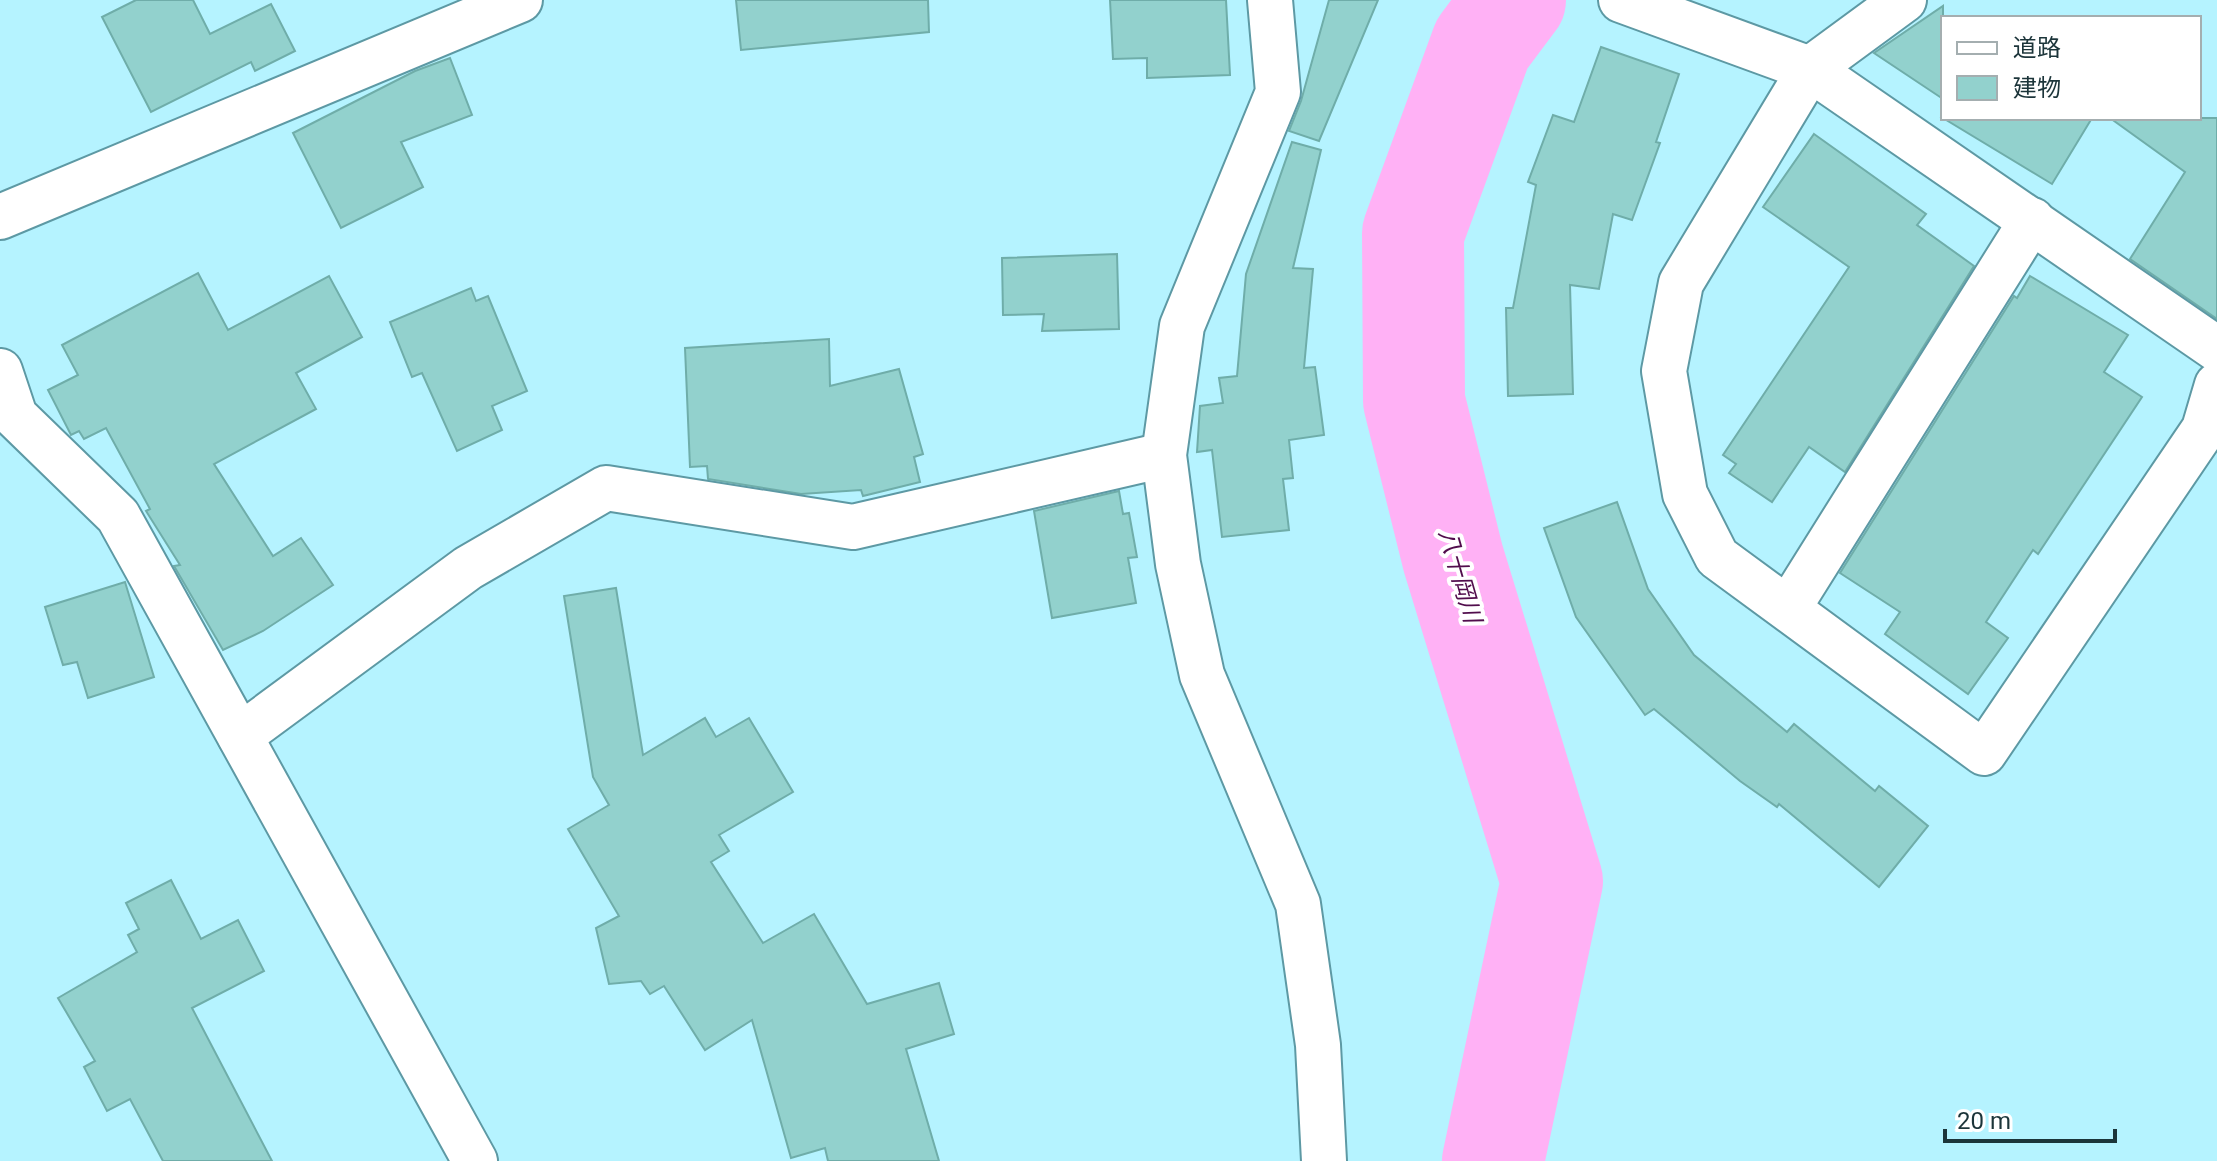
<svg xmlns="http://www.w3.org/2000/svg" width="2217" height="1161" viewBox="0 0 2217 1161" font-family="Roboto,'Noto Sans JP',sans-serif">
<rect width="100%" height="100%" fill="#b5f3ff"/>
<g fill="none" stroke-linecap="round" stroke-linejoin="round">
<polyline stroke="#ffb1f5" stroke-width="102" points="1493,1161 1552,881 1453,558 1414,401 1413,233 1482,44 1515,0"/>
</g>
<g fill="#92d1cd" stroke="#6fada9" stroke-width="2">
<polygon points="136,0 193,0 210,34 271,4 295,51 255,71 251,62 151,112 102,17"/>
<polygon points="736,0 928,0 929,32 741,50"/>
<polygon points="1110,0 1226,0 1230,75 1147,78 1147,58 1113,59"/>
<polygon points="1329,0 1378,0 1319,141 1289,131 1301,101"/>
<polygon points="1943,6 1943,99 1874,53"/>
<polygon points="1601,47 1679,74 1656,142 1660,143 1632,220 1613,214 1599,289 1570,285 1573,394 1508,396 1506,308 1513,308 1536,185 1528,182 1553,115 1574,122"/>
<polygon points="450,58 472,115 401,142 423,187 341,228 293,133 415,71"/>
<polygon points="1943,118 2092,118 2052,184"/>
<polygon points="2110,118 2217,118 2217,319 2130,259 2185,172"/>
<polygon points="1814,134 1926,214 1917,225 1974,266 1845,472 1809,447 1772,502 1729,473 1736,464 1723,455 1849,267 1763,207"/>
<polygon points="1292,142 1321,150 1293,268 1313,269 1304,368 1315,367 1324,435 1289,440 1293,478 1283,479 1289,530 1222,537 1212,450 1197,452 1200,406 1223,403 1219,378 1237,376 1246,274"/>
<polygon points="1117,254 1119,329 1042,331 1044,314 1003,315 1002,258"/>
<polygon points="198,273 228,330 329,276 362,337 296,373 316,409 214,464 273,556 301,538 333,585 263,631 223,650 174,566 180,565 146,511 150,509 106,428 84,439 79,431 71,435 48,390 78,375 62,345"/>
<polygon points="2030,276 2128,335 2104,372 2142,397 2038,554 2033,550 1986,622 2008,638 1968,694 1885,634 1900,612 1840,573 2014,296 2017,298"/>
<polygon points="471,288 476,301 488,296 527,391 492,406 502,430 457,451 422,373 412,377 390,322"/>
<polygon points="829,339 830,386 899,369 923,454 914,457 920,482 863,496 861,490 801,494 708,479 707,466 690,467 685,348"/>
<polygon points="1119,491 1123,514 1129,513 1137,557 1128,558 1136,603 1052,618 1034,511"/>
<polygon points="1617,502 1648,589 1694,655 1787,732 1794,724 1875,791 1879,786 1928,826 1879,887 1779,804 1777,807 1740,781 1654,709 1645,715 1576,617 1544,528"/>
<polygon points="125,582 154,677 88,698 77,662 63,665 45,607"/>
<polygon points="616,588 643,755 705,718 716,737 749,718 793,792 719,835 729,851 711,862 763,943 814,914 867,1004 939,983 954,1034 906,1049 939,1161 828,1161 825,1148 791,1158 752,1020 705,1050 664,986 650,994 641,981 609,984 596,928 619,916 568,829 609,805 593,777 564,596"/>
<polygon points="171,880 201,939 238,920 264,971 192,1008 272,1161 163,1161 130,1099 107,1111 84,1067 95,1061 58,998 137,952 128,935 139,929 126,903"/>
</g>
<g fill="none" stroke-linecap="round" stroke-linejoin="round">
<defs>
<g id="minor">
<polyline points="1270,0 1278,92 1182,326 1164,455 1178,564 1202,675 1298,904 1318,1045 1324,1161"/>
<polyline points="1621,0 1810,69 2217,349"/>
<polyline points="1904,0 1810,69 1681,283 1664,371 1685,494 1717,557 1984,753 2204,429 2217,385"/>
<polyline points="0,217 520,0"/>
<polyline points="0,371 15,416 118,516 475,1161"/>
<polyline points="1789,607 2032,220"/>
<polyline points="240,736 468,568 606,488 853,527 1164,455"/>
</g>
</defs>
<use href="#minor" stroke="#5d99a4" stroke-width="48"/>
<use href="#minor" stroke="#fff" stroke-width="44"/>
</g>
<g text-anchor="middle" stroke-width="8" stroke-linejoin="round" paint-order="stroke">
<g font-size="24" font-style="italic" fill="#510d4c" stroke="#fff">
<text transform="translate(1460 576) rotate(74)" y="8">八十岡川</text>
</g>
</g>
<rect x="1941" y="16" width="260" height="104" fill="#ffffff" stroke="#a4aeb0" stroke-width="2"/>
<rect x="1957" y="42" width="40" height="12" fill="#ffffff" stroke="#a4aeb0" stroke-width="2"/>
<text x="2013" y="56" font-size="24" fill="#1c353a">道路</text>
<rect x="1957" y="76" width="40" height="24" fill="#92d1cd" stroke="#a4aeb0" stroke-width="2"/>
<text x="2013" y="96" font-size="24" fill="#1c353a">建物</text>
<path d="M1945 1129v12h170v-12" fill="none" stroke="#1c353a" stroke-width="4"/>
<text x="1957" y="1129" font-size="24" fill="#1c353a" stroke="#ffffff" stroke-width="6" paint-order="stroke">20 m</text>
</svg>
